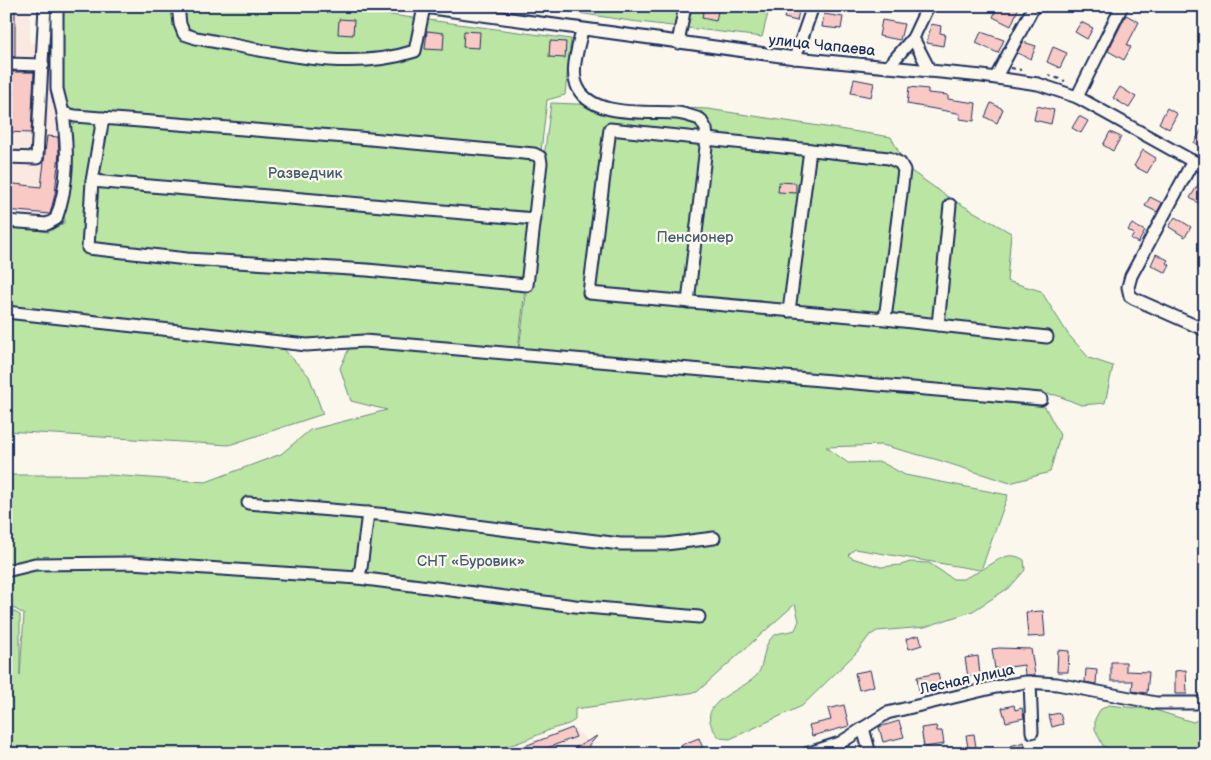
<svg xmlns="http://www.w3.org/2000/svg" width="1211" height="760" viewBox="0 0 1211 760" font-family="'Balsamiq Sans',sans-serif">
<rect width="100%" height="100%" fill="#fbf7ec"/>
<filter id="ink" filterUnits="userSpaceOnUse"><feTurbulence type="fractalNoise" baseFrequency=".02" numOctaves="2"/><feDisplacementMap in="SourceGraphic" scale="10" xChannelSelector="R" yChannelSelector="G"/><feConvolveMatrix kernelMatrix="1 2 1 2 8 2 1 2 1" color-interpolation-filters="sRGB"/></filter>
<g filter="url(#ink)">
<g fill="#fae9e0">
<polygon points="6,6 30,6 30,43 49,44 54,88 66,150 56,217 6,212"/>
<polygon points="573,727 591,744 585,754 496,754"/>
</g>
<g fill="#bbe5a2" stroke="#6b8a80" fill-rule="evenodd">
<polygon points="62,6 323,6 571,39 565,95 547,100 518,349 344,335 307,340 6,307 6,225 48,232 64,223 71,120 67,105 60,90"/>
<polygon points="531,6 745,6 768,13 762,37 631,21"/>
<polygon points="551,103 708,109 891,137 907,168 948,197 1011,233 1007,281 1041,291 1068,334 1089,358 1113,366 1105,403 1081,405 1056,395 519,349"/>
<polygon points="6,317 278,343 309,376 323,414 229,445 6,431"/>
<path d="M352,342L675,368L1045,407L1060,435L1050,472L1010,483L938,460L882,445L826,447L848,463L881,462L905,475L1008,495L981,570C997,562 1007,549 1024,560L1025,570L1010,587L973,611L925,627L877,631L869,636L857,652L802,706L730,739L720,738C687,703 741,693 757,675C766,664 761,641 777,634C782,632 789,632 795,630L799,621L795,604L697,692L575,709V720C566,727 557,726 547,731C517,744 493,754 459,752C438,751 414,742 395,754H6V607L20,615V676L24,614L6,604V479L12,475H109L206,482L281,454L310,430L387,410L351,401L340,368ZM855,549L980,570V571L963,579H953L929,563L910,562L901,565L881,567L852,558L848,555Z"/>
<polygon points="1108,705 1155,710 1193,722 1205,717 1205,754 1118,754 1103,746 1095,729 1095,719 1100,710"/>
</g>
<g fill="#f9c9c5" stroke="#1b2f5e">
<polygon points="704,6 719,6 716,21 702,18"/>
<polygon points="787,6 800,6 797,21 784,18"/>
<polygon points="998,6 1013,6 1018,9 1011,26 993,17"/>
<polygon points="6,7 15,7 15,57 6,56"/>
<polygon points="824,14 843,17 841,29 822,27"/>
<polygon points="1126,15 1139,22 1127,45 1131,47 1124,60 1108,51"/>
<polygon points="339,19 354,20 353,35 338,34"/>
<polygon points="882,20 904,24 900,40 879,36"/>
<polygon points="1081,22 1093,28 1087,39 1075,32"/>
<polygon points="931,24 941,26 940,33 945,34 943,46 927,43"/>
<polygon points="427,31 444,33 443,50 425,49"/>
<polygon points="464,31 480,32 479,48 463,47"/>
<polygon points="981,32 1004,40 998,53 976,43"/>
<polygon points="550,41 566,42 565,58 549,57"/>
<polygon points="1023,42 1036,46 1031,59 1017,53"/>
<polygon points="1053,47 1067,53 1060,68 1047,62"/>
<polygon points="6,72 34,72 31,133 6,132 6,112 12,112 13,91 6,91"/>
<polygon points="854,79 874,83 871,97 851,93"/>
<polygon points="909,87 928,89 928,93 948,95 948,99 976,103 974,121 960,119 960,114 957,113 907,104"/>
<polygon points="1120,87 1136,97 1129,108 1113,98"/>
<polygon points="991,103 1003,109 997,123 985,117"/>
<polygon points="1037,106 1054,110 1051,124 1034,120"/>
<polygon points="1167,108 1177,114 1169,129 1159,123"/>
<polygon points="1079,116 1088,121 1081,133 1072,128"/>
<polygon points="1205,124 1205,149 1194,143"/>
<polygon points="1110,132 1121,137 1113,151 1103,145"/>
<polygon points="47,136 58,137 59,153 55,194 50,214 6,210 6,183 41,187"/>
<polygon points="1143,150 1156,158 1147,173 1134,166"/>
<polygon points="779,182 796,183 796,193 778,192"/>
<polygon points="1199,183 1205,186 1205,207 1190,198"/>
<polygon points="1150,197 1162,203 1157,212 1145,206"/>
<polygon points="1175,217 1191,227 1185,237 1169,227"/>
<polygon points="1132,224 1145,231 1138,243 1131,239 1134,234 1128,230"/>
<polygon points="1156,254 1168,260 1166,263 1170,265 1166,273 1151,265"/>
<polygon points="1043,611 1045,636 1028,637 1026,612"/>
<polygon points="919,635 922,645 909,649 906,639"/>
<polygon points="999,648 1031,649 1035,675 1025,675 1024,665 995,669 992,649"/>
<polygon points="1058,650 1069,651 1068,672 1057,672"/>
<polygon points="978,656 980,675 968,677 965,658"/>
<polygon points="1111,662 1126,662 1126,671 1149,672 1147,693 1132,691 1133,681 1111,681"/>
<polygon points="1086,669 1097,670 1096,684 1085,682"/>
<polygon points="870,670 874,686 859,690 855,673"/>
<polygon points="1186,670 1187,694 1175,694 1175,671"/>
<polygon points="938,673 941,688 919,691 917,677"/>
<polygon points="844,705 849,726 812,736 809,725 831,720 828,709"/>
<polygon points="1014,705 1015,710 1022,708 1024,718 1006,722 1002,708"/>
<polygon points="1060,713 1063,724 1052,727 1049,715"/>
<polygon points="899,721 904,737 883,742 879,727"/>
<polygon points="936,726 937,731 942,731 944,744 924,747 921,728"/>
<polygon points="572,728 576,737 531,754 504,754"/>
<polygon points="974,734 977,754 969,754 966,735"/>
<polygon points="597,736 582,754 564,754"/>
<polygon points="699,738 705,754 684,754 681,745"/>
<polygon points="1024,742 1027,754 1012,754 1010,746"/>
</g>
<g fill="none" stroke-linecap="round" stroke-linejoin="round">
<defs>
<g id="minor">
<polyline points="57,6 57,89 63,113 75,116 359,138 534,154 540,157 541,163 527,285 367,270 187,259 88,248 92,181 103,118"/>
<path d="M178,6L180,24L184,34L196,38C266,50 345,74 415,51L424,7"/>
<polyline points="417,6 795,58 982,76 1038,84 1077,97 1205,168"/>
<path d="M582,30C579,45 571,68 576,83C587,119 649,111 677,113C685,114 693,117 700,119L706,129L707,138L688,302"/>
<polyline points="913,38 930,71"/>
<polyline points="678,43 685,6"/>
<polyline points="795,58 813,6"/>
<polyline points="6,64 43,65"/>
<polyline points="888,67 913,38 928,6"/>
<polyline points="996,77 1034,6"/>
<polyline points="1077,97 1122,6"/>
<polyline points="6,157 37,158 45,6"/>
<polyline points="1193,161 1131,276 1128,287 1130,296 1135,299 1205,330"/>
<polyline points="92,181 535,219"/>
<path d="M6,221L47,224L56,219C69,184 68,149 63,113"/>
<polyline points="789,311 810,150"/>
<polyline points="6,312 307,345 364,341 1041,399"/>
<polyline points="885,319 904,170 900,163 889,158 610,129 589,293 885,319 1047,337"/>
<polyline points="938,325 950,205"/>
<polyline points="248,503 389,515 620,544 666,544 714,538"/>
<polyline points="6,571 35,564 131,563 358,578 575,606 699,617"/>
<polyline points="358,578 361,568 368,513"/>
<polyline points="1030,682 1032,732"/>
<polyline points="863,728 870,754"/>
<polyline points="806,754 840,743 887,713 996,687 1026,682 1057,684 1156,703 1205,703"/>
</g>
</defs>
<use href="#minor" stroke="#1b2f5e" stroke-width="15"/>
<g stroke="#1b2f5e" stroke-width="2" stroke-dasharray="4 4" stroke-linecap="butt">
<polyline points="1011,68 1021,70"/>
<polyline points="1048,75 1065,81"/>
</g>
<use href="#minor" stroke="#fbf7ec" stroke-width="11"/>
</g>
</g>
<g text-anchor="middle" stroke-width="4.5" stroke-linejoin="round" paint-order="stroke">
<g font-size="15" fill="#1b2f5e" stroke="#fbf7ec">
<text transform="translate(822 45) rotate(6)" y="5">улица Чапаева</text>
<text transform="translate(967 679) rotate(-12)" y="5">Лесная улица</text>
</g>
<g font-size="15" fill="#435c6f" stroke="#fbf7ec">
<text x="305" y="178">Разведчик</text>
<text x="695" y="242">Пенсионер</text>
<text x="471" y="566">СНТ «Буровик»</text>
</g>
</g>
<rect width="1211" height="760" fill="none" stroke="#fbf7ec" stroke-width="25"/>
<rect x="12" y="12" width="1186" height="735" fill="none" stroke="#1b2f5e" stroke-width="2" filter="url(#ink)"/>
</svg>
